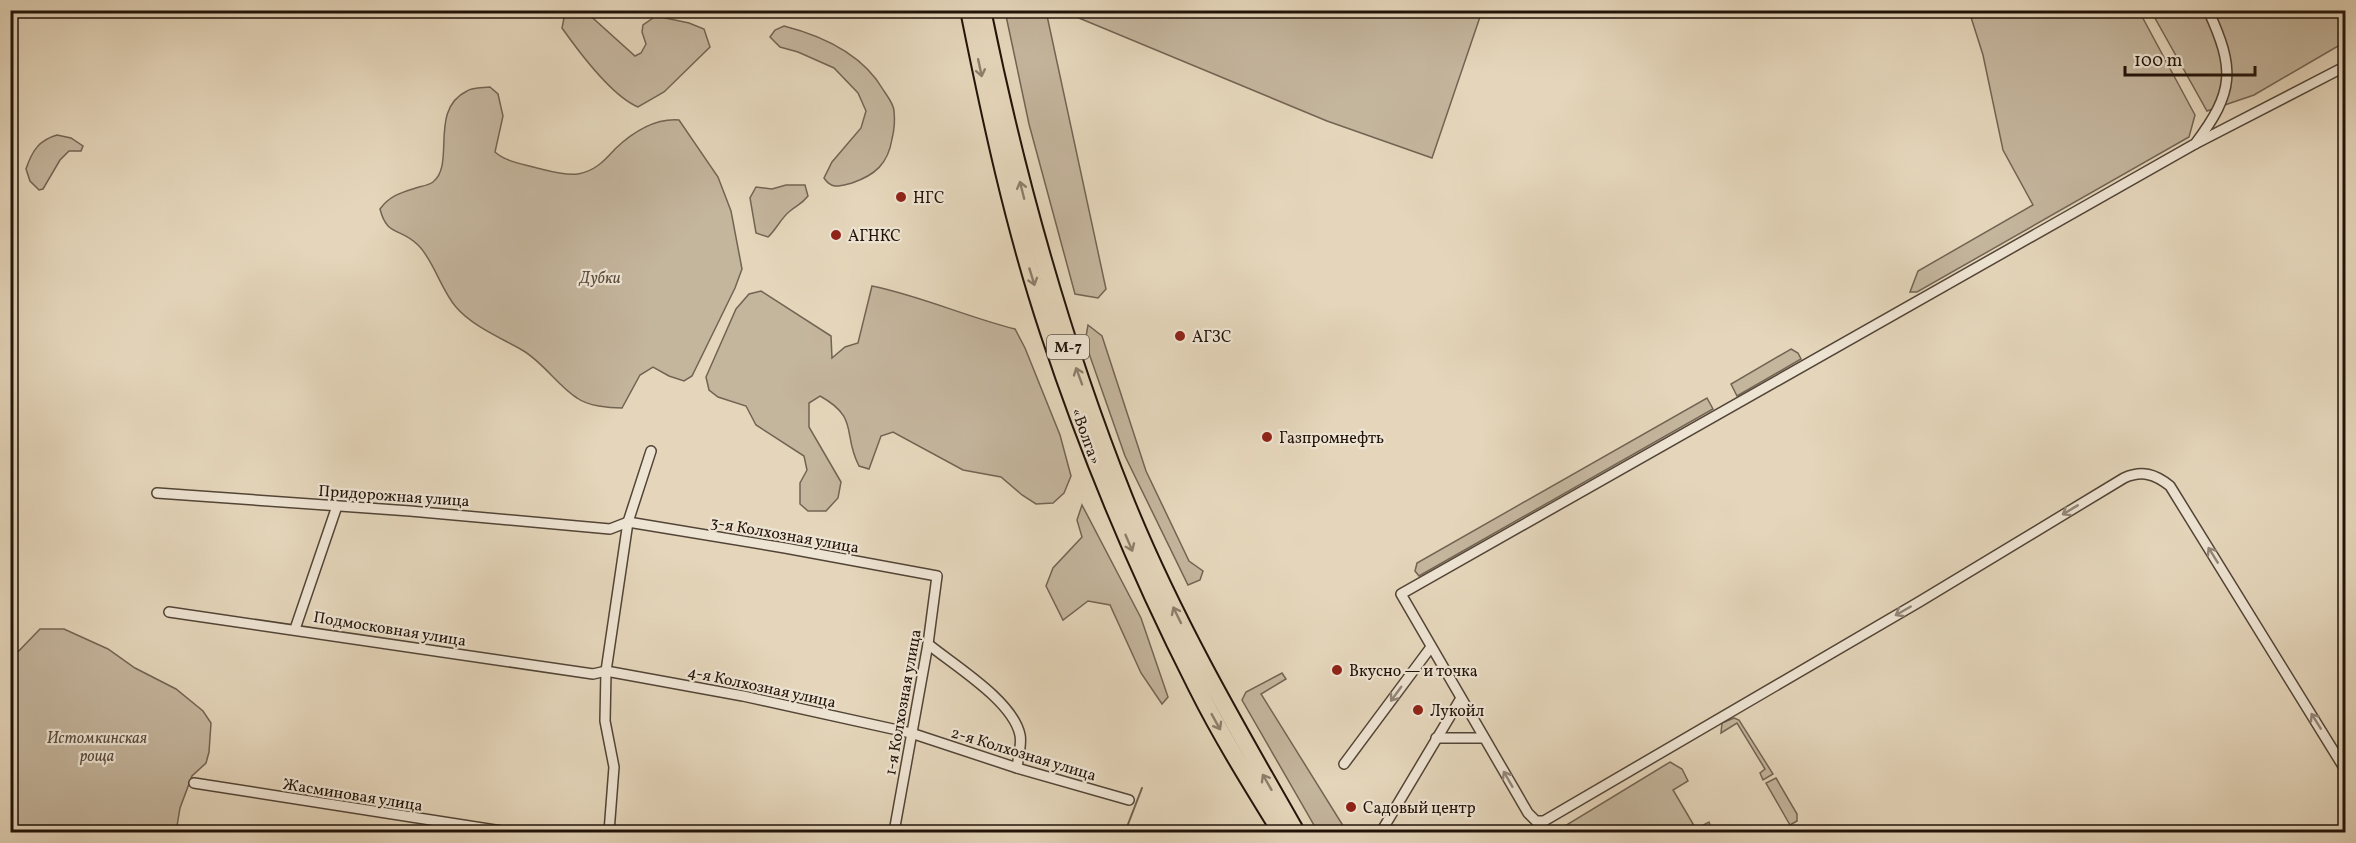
<svg xmlns="http://www.w3.org/2000/svg" width="2356" height="843" viewBox="0 0 2356 843" font-family="Vollkorn,serif">
<rect width="100%" height="100%" fill="#e5d6bb"/>
<filter id="stains"><feTurbulence type="fractalNoise" baseFrequency=".00333" numOctaves="4"/><feColorMatrix values="0 0 0 0 .2 0 0 0 0 .09 0 0 0 0 .02 0 0 0 .5 -.17"/></filter>
<radialGradient id="worn" r=".72"><stop offset=".6" stop-color="#630" stop-opacity="0"/><stop offset="1" stop-color="#630" stop-opacity=".3"/></radialGradient>
<g fill="#c4b59d" stroke="#726453" stroke-width="1.5">
<path d="M572,11H585L635,56L641,53L646,44L642,32L643,25L656,16L689,23L704,29L710,47L664,92L638,107C612,96 579,52 562,28L564,18Z"/>
<polygon points="1005,11 1046,11 1106,289 1098,298 1075,294 1029,124"/>
<polygon points="1062,11 1482,11 1432,158 1327,121"/>
<polygon points="1969,11 2139,11 2195,115 2189,137 1917,292 1910,292 1918,271 2033,205 2003,150 1983,55"/>
<polygon points="2151,11 2345,11 2345,42 2254,95 2207,111"/>
<path d="M784,26C823,36 863,54 884,91C888,97 894,105 894,111C895,120 894,131 892,139C888,164 875,175 852,183C840,186 832,190 824,178L832,162L861,128L866,111L858,93L834,68L798,52L780,47L770,37L775,30Z"/>
<path d="M490,87L498,94L503,116L495,152C506,162 523,164 537,168C549,171 565,176 578,174C595,171 604,161 615,149C633,132 654,118 679,120L718,177L731,211L742,269L735,288L692,376L684,381L669,376L653,367L640,375L622,408C609,408 588,406 577,398C557,385 543,362 522,350C501,338 472,326 456,307C441,290 433,259 418,245C400,227 387,237 380,209C390,195 403,192 419,187C423,186 429,185 433,182C456,164 428,110 467,91C473,87 483,88 490,87Z"/>
<path d="M57,135L71,138L83,146L81,151H69L60,160L43,189L39,190L30,181L26,169C32,151 39,140 57,135Z"/>
<path d="M786,185H805L808,196C802,204 797,205 790,211C781,218 776,230 768,237L756,233L750,198L756,187L772,189Z"/>
<path d="M872,286C921,296 967,317 1015,329L1025,348L1060,435L1071,476L1064,493L1053,503L1036,504L1022,495L1001,477L963,470L893,432L881,436L869,469L859,466C842,434 860,418 820,396L809,403V427L841,482L838,498L826,511H808L800,504V483L807,470L804,456L756,425L746,406L718,397L709,390L706,377L736,309L749,294L761,291L831,336L832,358L845,347L858,343Z"/>
<polygon points="1088,325 1102,336 1146,471 1189,561 1203,571 1200,580 1188,585 1125,456 1085,342"/>
<polygon points="1791,349 1798,353 1801,359 1737,396 1731,384"/>
<polygon points="1707,398 1713,409 1419,576 1415,571 1417,563"/>
<polygon points="1082,505 1141,618 1168,697 1162,704 1141,673 1110,605 1088,601 1063,620 1046,586 1053,568 1082,537 1077,520"/>
<path d="M40,629H64L108,649L135,668L176,689L203,711L211,723L209,752L206,763L192,776L180,808L176,832H11L10,729C12,725 15,720 15,715C18,696 4,677 13,657Z"/>
<polygon points="1282,673 1286,679 1261,694 1347,832 1318,832 1242,700 1246,692"/>
<polygon points="1734,718 1739,720 1773,774 1763,780 1760,773 1765,769 1737,723 1721,733 1722,723"/>
<polygon points="1670,762 1682,769 1688,781 1673,790 1696,829 1709,822 1712,830 1709,832 1555,832"/>
<polygon points="1776,778 1797,814 1797,821 1790,825 1766,783"/>
</g>
<g fill="none" stroke-linecap="round" stroke-linejoin="round">
<polyline stroke="#6e604f" stroke-width="2" points="1125,832 1142,788"/>
<defs>
<g id="street">
<path d="M2346,66L2193,145L1401,594L1528,813L1536,821H1544L1919,602L2124,478C2142,470 2155,474 2170,486L2346,771"/>
<path d="M2195,144C2235,91 2235,69 2208,10"/>
<polyline points="157,493 410,511 610,529 628,522 785,548 937,576 928,644 894,832"/>
<polyline points="169,612 593,674 606,671 743,696 911,733 1017,768 1129,800"/>
<polyline points="295,629 337,506"/>
<path d="M928,644C955,666 1013,701 1020,735C1022,744 1018,758 1017,768"/>
<polyline points="1436,738 1484,738"/>
<polyline points="1344,764 1431,647"/>
<polyline points="194,783 508,832"/>
<polyline points="609,832 614,767 605,721 606,671 628,522 651,451"/>
<polyline points="1381,832 1461,698"/>
</g>
<g id="highway">
<path d="M969,10C991,119 1014,227 1049,332C1089,453 1139,573 1197,687C1222,737 1252,785 1281,832"/>
<path d="M982,10C1016,177 1061,340 1124,498C1171,615 1234,724 1296,832"/>
</g>
</defs>
<use href="#street" stroke="#524436" stroke-width="12"/>
<use href="#highway" stroke="#211309" stroke-width="20"/>
<use href="#street" stroke="#eee4d3" stroke-width="9"/>
<use href="#highway" stroke="#e5d6bb" stroke-width="16"/>
</g>
<defs><path id="oneway-shaft" d="M-6 0H5M1.5-3L5.5 0L1.5 3" fill="none" stroke-width="1.6" stroke-linecap="round" stroke-linejoin="round" transform="scale(1.5)"/></defs>
<g stroke="#8d7e6b">
<use href="#oneway-shaft" transform="translate(980 68) rotate(78)"/>
<use href="#oneway-shaft" transform="translate(1022 190) rotate(-104)"/>
<use href="#oneway-shaft" transform="translate(1032 277) rotate(73)"/>
<use href="#oneway-shaft" transform="translate(1079 376) rotate(-110)"/>
<use href="#oneway-shaft" transform="translate(1129 543) rotate(67)"/>
<use href="#oneway-shaft" transform="translate(1177 615) rotate(-116)"/>
<use href="#oneway-shaft" transform="translate(1216 722) rotate(61)"/>
<use href="#oneway-shaft" transform="translate(1267 782) rotate(-120)"/>
</g>
<g stroke="#928678">
<use href="#oneway-shaft" transform="translate(2070 510) rotate(149)"/>
<use href="#oneway-shaft" transform="translate(2213 555) rotate(-122)"/>
<use href="#oneway-shaft" transform="translate(1903 611) rotate(150)"/>
<use href="#oneway-shaft" transform="translate(1396 694) rotate(126)"/>
<use href="#oneway-shaft" transform="translate(2316 721) rotate(-122)"/>
<use href="#oneway-shaft" transform="translate(1508 779) rotate(-120)"/>
</g>
<g fill="#8f2418" stroke="#eee4d3" stroke-width="2">
<circle cx="901" cy="197" r="6"/>
<circle cx="836" cy="235" r="6"/>
<circle cx="1180" cy="336" r="6"/>
<circle cx="1267" cy="437" r="6"/>
<circle cx="1337" cy="670" r="6"/>
<circle cx="1418" cy="710" r="6"/>
<circle cx="1351" cy="807" r="6"/>
</g>
<g text-anchor="middle" stroke-width="4.5" stroke-linejoin="round" paint-order="stroke">
<rect fill="#eee4d3" stroke="#5e5246" stroke-width="1.5" x="1047" y="335" width="42" height="24" rx="4.5"/>
<g font-size="15" font-weight="bold" fill="#211309">
<text x="1068" y="352">М-7</text>
</g>
<g font-size="16" fill="#211309" stroke="#eee4d3" text-anchor="start">
<text x="913" y="203">НГС</text>
<text x="848" y="241">АГНКС</text>
<text x="1192" y="342">АГЗС</text>
<text x="1279" y="443">Газпромнефть</text>
<text x="1349" y="676">Вкусно — и точка</text>
<text x="1430" y="716">Лукойл</text>
<text x="1363" y="813">Садовый центр</text>
</g>
<g font-size="16" font-style="italic" fill="#5a4c3d" stroke="#eee4d3">
<text x="600" y="283">Дубки</text>
<text x="97" y="743">Истомкинская<tspan x="97" dy="18">роща</tspan></text>
</g>
<g font-size="16" fill="#211309" stroke="#eee4d3">
<text transform="translate(1087 436) rotate(70)" y="6">«Волга»</text>
<text transform="translate(394 495) rotate(4)" y="6">Придорожная улица</text>
<text transform="translate(785 534) rotate(10)" y="6">3-я Колхозная улица</text>
<text transform="translate(390 628) rotate(9)" y="6">Подмосковная улица</text>
<text transform="translate(762 686) rotate(12)" y="6">4-я Колхозная улица</text>
<text transform="translate(902 702) rotate(-80)" y="6">1-я Колхозная улица</text>
<text transform="translate(1024 753) rotate(17)" y="6">2-я Колхозная улица</text>
<text transform="translate(353 794) rotate(9)" y="6">Жасминовая улица</text>
</g>
</g>
<rect width="2356" height="843" fill="none" stroke="#e5d6bb" stroke-width="36"/>
<rect x="12" y="12" width="2332" height="819" fill="none" stroke="#211309" stroke-width="3"/>
<rect x="18" y="18" width="2320" height="807" fill="none" stroke="#211309" stroke-width="1.5"/>
<path d="M2125 66v9h130v-9" fill="none" stroke="#211309" stroke-width="3"/>
<text x="2134" y="66" font-size="18" fill="#211309" stroke="#eee4d3" stroke-width="4.5" paint-order="stroke">100 m</text>
<rect width="100%" height="100%" filter="url(#stains)"/>
<rect width="100%" height="100%" fill="url(#worn)"/>
</svg>
